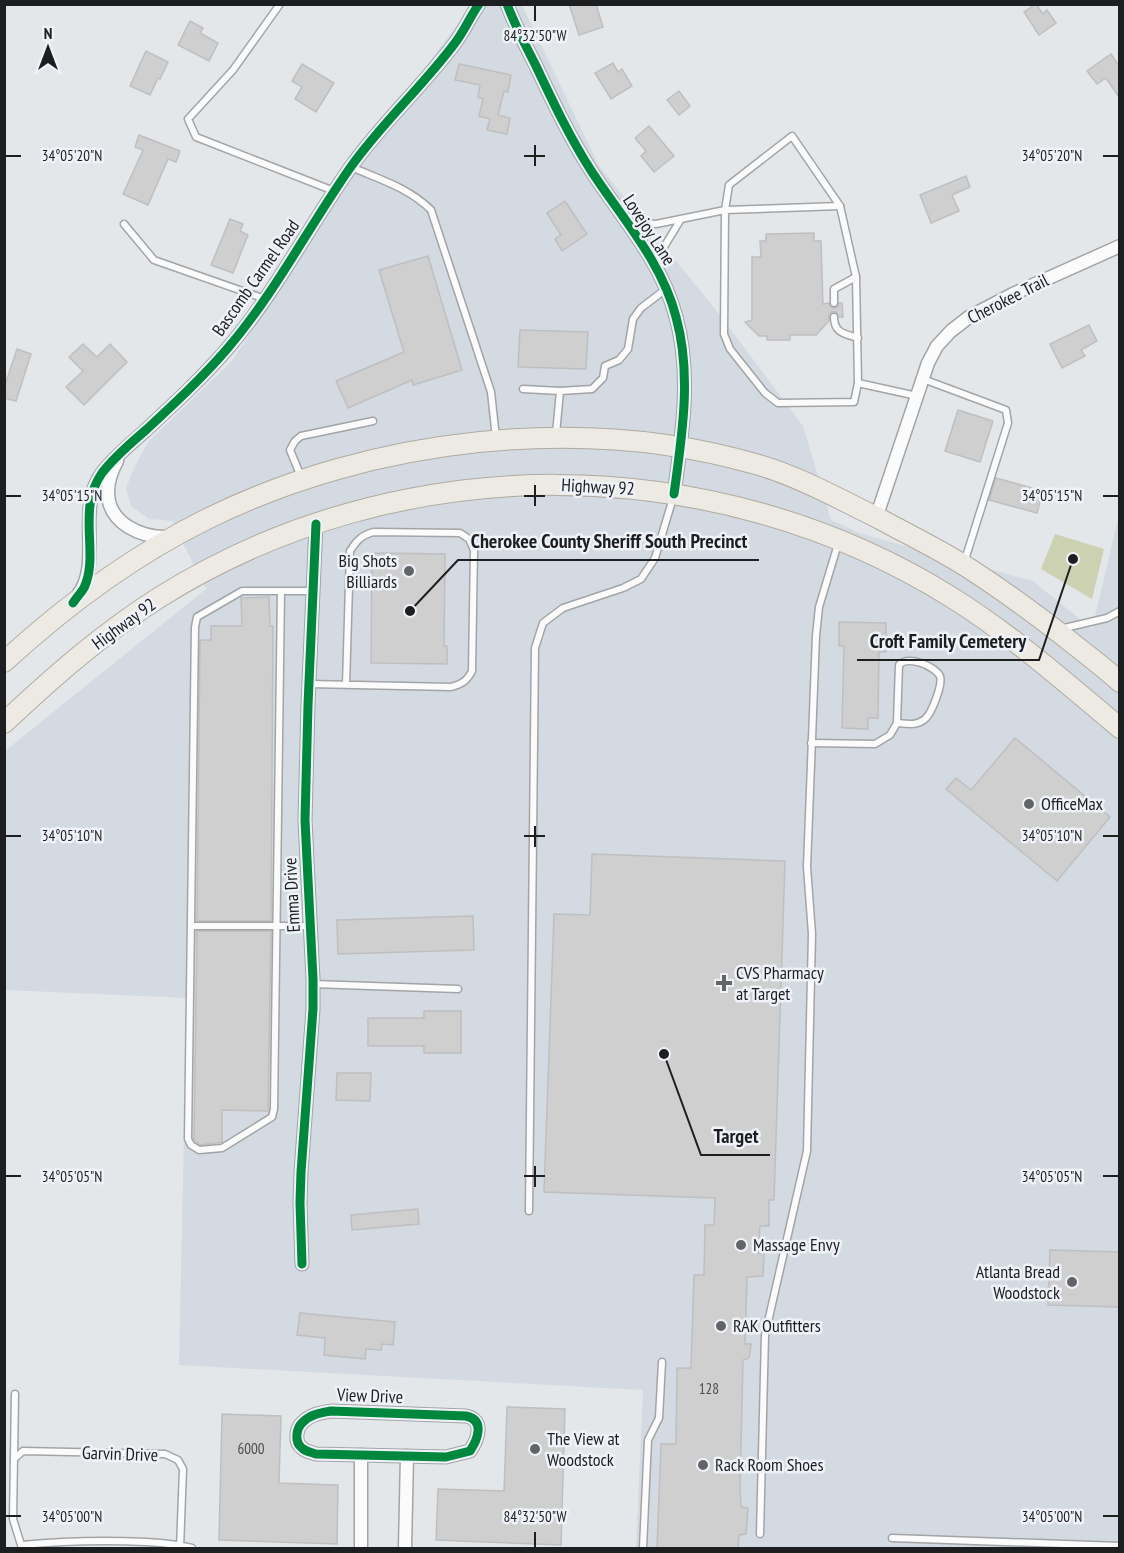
<svg xmlns="http://www.w3.org/2000/svg" width="1124" height="1553" viewBox="0 0 1124 1553" font-family="'PT Sans Narrow',sans-serif">
<rect width="100%" height="100%" fill="#e4e7ea"/>
<polygon fill="#d3dae1" points="472,5 522,5 599,166 716,310 803,426 831,520 862,534 1033,581 1092,629 1119,515 1119,1548 636,1548 643,1390 179,1365 187,998 5,990 5,751 206,589 172,521 149,519 131,506 126,488 135,466 149,441 232,361 416,80"/>
<polygon fill="#ccd1b1" points="1055,534 1104,549 1092,599 1041,569"/>
<g fill="#cfcfd0" stroke="#bfbfc0" stroke-width="1.5">
<polygon points="569,4 596,4 603,27 579,35"/>
<polygon points="1036,4 1043,14 1047,10 1056,23 1039,35 1024,12"/>
<polygon points="190,21 203,28 200,33 218,43 209,61 178,45"/>
<polygon points="146,51 168,62 160,79 158,78 150,95 130,86"/>
<polygon points="1111,54 1119,66 1119,97 1106,78 1097,84 1087,71"/>
<polygon points="613,63 618,72 622,69 632,86 611,99 595,73"/>
<polygon points="302,64 334,83 316,112 295,99 302,87 292,81"/>
<polygon points="459,64 511,75 508,92 504,91 498,115 510,118 507,134 487,130 490,119 479,116 483,99 478,97 480,85 455,80"/>
<polygon points="679,91 690,106 679,115 667,100"/>
<polygon points="649,126 674,156 654,172 641,156 646,151 635,138"/>
<polygon points="139,135 180,151 176,162 168,159 148,205 123,194 143,150 135,147"/>
<polygon points="966,176 970,187 952,195 959,211 931,223 920,195"/>
<polygon points="565,201 587,234 562,251 555,239 561,235 547,213"/>
<polygon points="230,219 243,224 240,231 248,235 233,273 211,265"/>
<polygon points="814,233 814,241 821,241 823,304 829,303 831,307 835,308 838,306 839,303 842,303 843,317 839,317 836,312 831,312 829,315 829,321 816,335 790,335 790,340 767,340 767,336 759,336 745,322 752,320 752,257 761,257 760,241 766,241 766,234"/>
<polygon points="428,256 462,370 413,385 412,380 348,408 336,381 404,352 379,270"/>
<polygon points="1089,325 1097,341 1081,350 1085,356 1062,368 1050,344"/>
<polygon points="520,330 588,332 586,369 518,367"/>
<polygon points="83,344 97,357 110,344 127,362 84,405 66,387 83,371 69,357"/>
<polygon points="17,349 31,354 16,401 4,398 4,388"/>
<polygon points="958,410 993,421 980,462 945,451"/>
<polygon points="996,478 1043,491 1037,513 989,500"/>
<polygon points="372,553 445,554 444,646 447,646 447,664 371,663"/>
<polygon points="269,597 270,626 273,626 271,921 197,921 200,640 211,640 211,626 242,626 241,598"/>
<polygon points="839,622 886,623 886,652 879,652 878,718 868,718 868,729 842,728 844,646 839,646"/>
<polygon points="1015,738 1110,817 1057,881 946,789 956,778 971,790"/>
<polygon points="592,854 785,861 774,1200 769,1200 769,1226 760,1226 758,1253 764,1254 763,1276 747,1277 745,1344 751,1344 749,1358 743,1360 740,1489 741,1507 748,1508 746,1534 739,1535 738,1548 657,1548 661,1444 676,1444 677,1368 691,1368 694,1275 704,1275 705,1225 714,1225 715,1198 544,1192 554,914 590,915"/>
<polygon points="473,916 474,950 338,954 337,920"/>
<polygon points="197,931 271,931 268,1111 222,1110 222,1142 200,1145 194,1139"/>
<polygon points="424,1011 461,1011 461,1053 424,1053 424,1046 368,1046 368,1018 424,1018"/>
<polygon points="337,1073 371,1073 370,1101 336,1100"/>
<polygon points="418,1209 419,1224 352,1230 351,1215"/>
<polygon points="1050,1250 1119,1252 1119,1307 1048,1305"/>
<polygon points="300,1313 395,1322 393,1345 382,1344 381,1350 366,1349 365,1359 324,1355 325,1338 297,1335"/>
<polygon points="507,1407 565,1409 561,1545 436,1540 438,1489 504,1491"/>
<polygon points="222,1414 281,1416 279,1483 338,1485 337,1544 219,1540"/>
</g>
<g fill="none" stroke-linecap="round" stroke-linejoin="round">
<defs>
<g id="lane">
<polyline points="280,4 233,70 188,119 196,137 334,191"/>
<path d="M351,167C379,179 409,188 431,210L491,392L496,438"/>
<polyline points="840,206 725,210 724,334 730,349 765,393 778,403 854,402 858,383"/>
<polyline points="628,222 656,224 725,210 729,185 792,136 840,206 856,277 858,383 917,396"/>
<polyline points="124,224 154,260 265,299"/>
<polyline points="658,269 664,247 681,219"/>
<polyline points="834,303 834,289 856,277"/>
<path d="M834,317C834,333 845,334 858,338"/>
<polyline points="923,379 1006,410 1008,423 964,563"/>
<polyline points="523,389 560,391"/>
<polyline points="556,434 560,391 592,389 603,378 605,366 619,360 628,349 633,319 641,308 666,289"/>
<polyline points="302,479 290,450 295,441 301,436 373,421"/>
<polyline points="281,591 274,1109 272,1117 222,1148 199,1150 191,1145 188,1139 195,627 197,617 242,591 313,591"/>
<polyline points="1060,629 1107,618 1120,611"/>
<path d="M309,684L451,687C462,684 467,681 472,671L474,550L469,539L460,533L374,532C362,535 357,540 350,551L346,685"/>
<path d="M811,743L875,744L890,735L897,723L899,665C908,655 935,666 940,676C943,684 932,713 925,719C917,726 907,724 897,723"/>
<polyline points="191,926 310,926"/>
<polyline points="313,984 458,989"/>
<polyline points="529,1211 535,648 543,623 563,608 623,588 641,579 655,558 673,498"/>
<polyline points="15,1394 13,1519 22,1548"/>
<polyline points="14,1459 23,1451 165,1454 178,1460 183,1469 180,1548"/>
<polyline points="760,1534 765,1335 807,1151 812,934 807,867 816,636 819,607 838,544"/>
<polyline points="892,1538 1120,1546"/>
<path d="M22,1545C63,1541 105,1540 146,1542C162,1543 177,1544 192,1548"/>
<polyline points="643,1548 648,1440 659,1418 662,1362"/>
</g>
<g id="street">
<path d="M507,4C515,26 526,46 536,66C553,102 570,138 592,172C622,218 662,262 676,317C692,374 682,436 674,494"/>
<path d="M117,461C112,470 108,482 108,492C108,524 142,538 169,537"/>
<polyline points="876,518 928,363 937,346 951,331 969,317 1013,294 1120,246"/>
<path d="M78,595C103,562 75,510 102,473C115,456 132,443 147,429C175,403 203,377 228,348C275,293 308,228 350,168C381,124 422,87 455,43C464,31 470,17 479,4"/>
<polyline points="302,1264 300,1203 301,1172 313,1009 313,979 305,820 308,705 316,524"/>
<path d="M331,1411L466,1416C485,1420 478,1439 470,1451L446,1457L316,1454C311,1452 306,1452 302,1448C294,1442 296,1428 303,1422C311,1414 321,1413 331,1411Z"/>
<polyline points="361,1548 361,1455"/>
<polyline points="405,1548 407,1456"/>
</g>
<g id="primary">
<path d="M4,662C66,605 132,556 207,519C370,438 583,413 759,465C800,477 839,499 878,518C909,535 941,550 970,569C1007,593 1042,619 1076,646C1091,658 1106,669 1120,682"/>
<path d="M4,723C53,677 103,633 160,597C399,447 712,448 951,597C1012,635 1065,682 1120,728"/>
</g>
</defs>
<use href="#lane" stroke="#a2a4a6" stroke-width="9"/>
<use href="#street" stroke="#a2a4a6" stroke-width="15"/>
<use href="#primary" stroke="#afaaa0" stroke-width="22"/>
<use href="#lane" stroke="#fbfbfc" stroke-width="6"/>
<use href="#street" stroke="#fbfbfc" stroke-width="12"/>
<use href="#primary" stroke="#edeae4" stroke-width="20"/>
<defs>
<g id="cycleway">
<path d="M507,4C515,26 526,46 536,66C553,102 570,138 592,172C622,218 662,262 676,317C692,374 682,436 674,494"/>
<path d="M73,603C76,598 81,593 84,588C100,554 76,510 102,473C115,456 131,443 147,429C175,403 203,377 227,349C275,293 308,228 350,168C381,124 422,87 455,43C464,31 470,17 479,4"/>
<polyline points="302,1264 300,1203 301,1172 313,1009 313,979 305,820 308,705 316,524"/>
<path d="M331,1411L466,1416C485,1420 478,1439 470,1451L446,1457L316,1454C311,1452 306,1452 302,1448C294,1442 296,1428 303,1422C311,1414 321,1413 331,1411Z"/>
</g>
</defs>
<use href="#cycleway" stroke="#eff3f9" stroke-width="13"/>
<use href="#cycleway" stroke="#00873e" stroke-width="9"/>
</g>
<path fill="none" stroke="#1d1e20" stroke-width="2" d="M535,6V21M535,145V166M6,156H21M524,156H545M1103,156H1118M535,485V506M6,496H21M524,496H545M1103,496H1118M535,826V847M6,836H21M524,836H545M1103,836H1118M535,1166V1187M6,1176H21M524,1176H545M1103,1176H1118M6,1516H21M1103,1516H1118M535,1532V1547"/>
<g fill="#636467" stroke="#eff3f9" stroke-width="2">
<circle cx="409" cy="571" r="6"/>
<circle cx="1029" cy="804" r="6"/>
<path d="M721 974h6v6h6v6h-6v6h-6v-6h-6v-6h6z"/>
<circle cx="741" cy="1245" r="6"/>
<circle cx="1072" cy="1282" r="6"/>
<circle cx="721" cy="1326" r="6"/>
<circle cx="535" cy="1449" r="6"/>
<circle cx="703" cy="1465" r="6"/>
</g>
<g text-anchor="middle" stroke-width="5" stroke-linejoin="round" paint-order="stroke">
<g font-size="15" fill="#4c4d4f">
<text x="709" y="1394">128</text>
<text x="251" y="1454">6000</text>
</g>
<g font-size="18" fill="#1d1e20" stroke="#eff3f9">
<text transform="translate(649 230) rotate(57)" y="6">Lovejoy Lane</text>
<text transform="translate(256 278) rotate(-55)" y="6">Bascomb Carmel Road</text>
<text transform="translate(1008 299) rotate(-27)" y="6">Cherokee Trail</text>
<text transform="translate(598 487) rotate(3)" y="6">Highway 92</text>
<text transform="translate(124 624) rotate(-36)" y="6">Highway 92</text>
<text transform="translate(292 895) rotate(-93)" y="6">Emma Drive</text>
<text transform="translate(370 1396) rotate(2)" y="6">View Drive</text>
<text transform="translate(120 1454) rotate(2)" y="6">Garvin Drive</text>
</g>
<g font-size="18" fill="#1d1e20" stroke="#eff3f9" text-anchor="start">
<text x="397" y="567" text-anchor="end">Big Shots<tspan x="397" dy="21">Billiards</tspan></text>
<text x="1041" y="810">OfficeMax</text>
<text x="736" y="979">CVS Pharmacy<tspan x="736" dy="21">at Target</tspan></text>
<text x="753" y="1251">Massage Envy</text>
<text x="1060" y="1278" text-anchor="end">Atlanta Bread<tspan x="1060" dy="21">Woodstock</tspan></text>
<text x="733" y="1332">RAK Outfitters</text>
<text x="547" y="1445">The View at<tspan x="547" dy="21">Woodstock</tspan></text>
<text x="715" y="1471">Rack Room Shoes</text>
</g>
</g>
<g font-size="15" text-anchor="middle" fill="#1d1e20" stroke="#eff3f9" stroke-width="5" stroke-linejoin="round" paint-order="stroke">
<text x="535" y="41">84°32'50"W</text>
<text x="72" y="161">34°05'20"N</text>
<text x="1052" y="161">34°05'20"N</text>
<text x="72" y="501">34°05'15"N</text>
<text x="1052" y="501">34°05'15"N</text>
<text x="72" y="841">34°05'10"N</text>
<text x="1052" y="841">34°05'10"N</text>
<text x="72" y="1182">34°05'05"N</text>
<text x="1052" y="1182">34°05'05"N</text>
<text x="72" y="1522">34°05'00"N</text>
<text x="1052" y="1522">34°05'00"N</text>
<text x="535" y="1522">84°32'50"W</text>
</g>
<path fill="none" stroke="#1d1e20" stroke-width="2" d="M410 611L458 560H759M1073 559L1039 660H857M664 1054L701 1155H770"/>
<g fill="#1d1e20" stroke="#eff3f9" stroke-width="2">
<circle cx="410" cy="611" r="6"/>
<circle cx="1073" cy="559" r="6"/>
<circle cx="664" cy="1054" r="6"/>
</g>
<g font-size="20" text-anchor="middle" font-weight="bold" fill="#1d1e20" stroke="#eff3f9" stroke-width="5" stroke-linejoin="round" paint-order="stroke">
<text x="609" y="548">Cherokee County Sheriff South Precinct</text>
<text x="948" y="648">Croft Family Cemetery</text>
<text x="736" y="1143">Target</text>
</g>
<rect width="1124" height="1553" fill="none" stroke="#1d1e20" stroke-width="12"/>
<g transform="translate(48 48)" stroke="#eff3f9" stroke-width="4.5" paint-order="stroke">
<path d="M0-4.5L10 22L0 15L-10 22Z" fill="#1d1e20"/>
<text y="-9" font-size="16" font-weight="bold" text-anchor="middle" fill="#1d1e20">N</text>
</g>
</svg>
